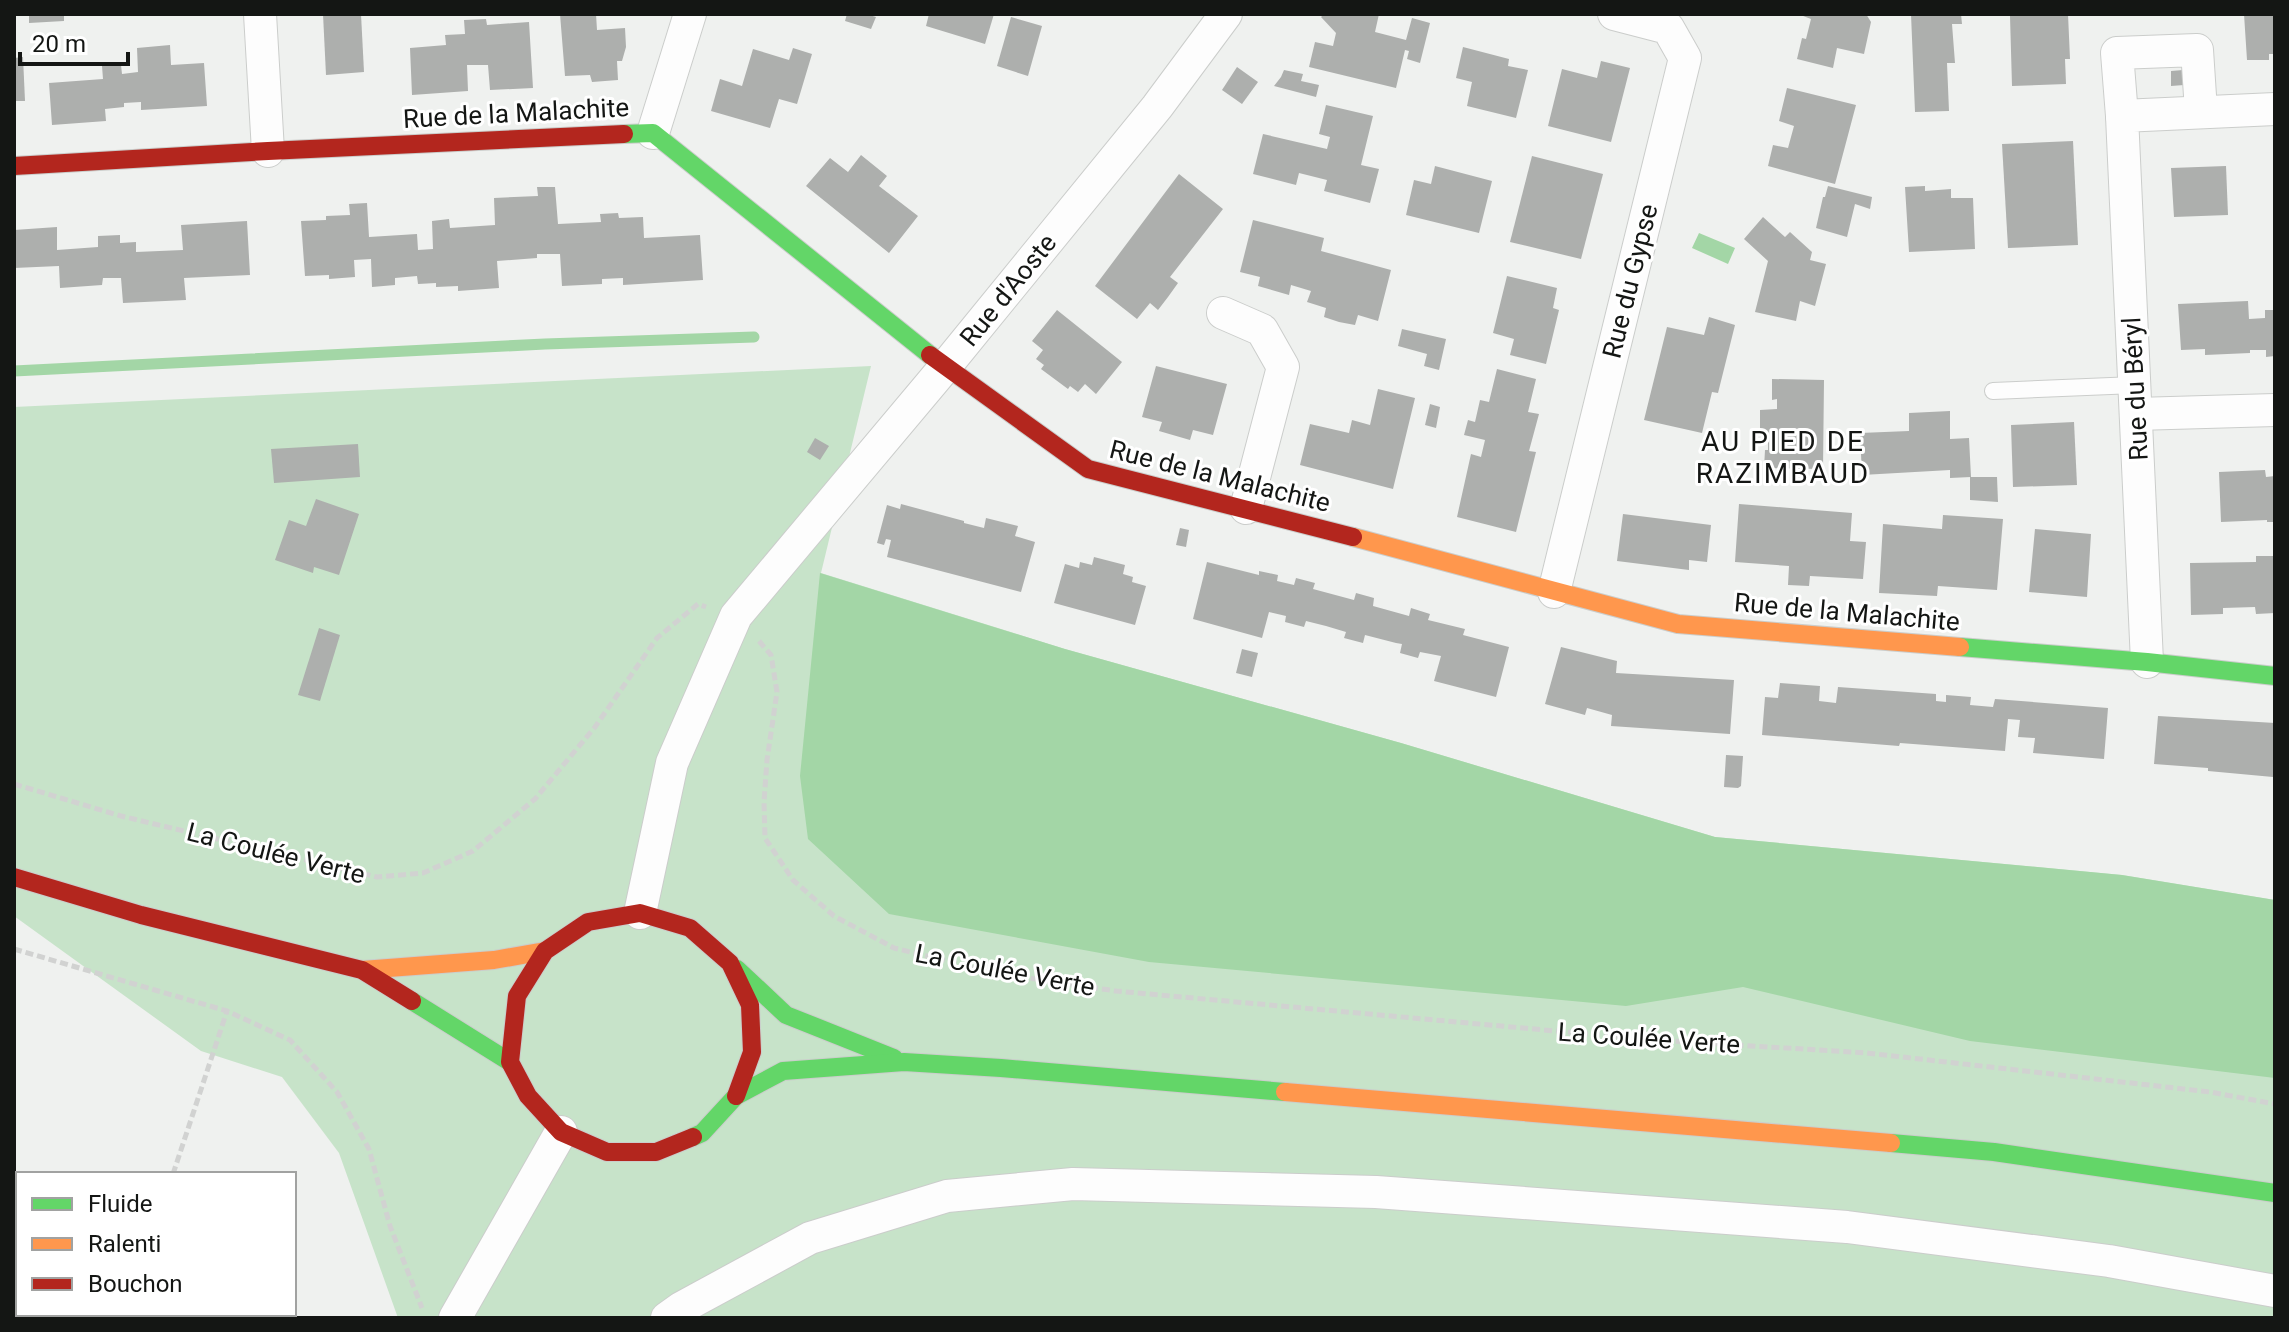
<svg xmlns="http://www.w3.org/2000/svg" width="2289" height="1332" viewBox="0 0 2289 1332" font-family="Roboto,sans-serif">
<rect width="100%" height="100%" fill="#eff1ef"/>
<polygon fill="#c7e3c9" points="871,366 821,573 1065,649 1401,743 1715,837 2122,875 2275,900 2275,1318 398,1318 339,1153 282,1077 201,1051 14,916 14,407"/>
<g fill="#a3d6a6">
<polygon points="1699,233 1735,248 1728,264 1692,248"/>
<polygon points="820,573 1065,649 1401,743 1715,837 2122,875 2275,900 2275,1078 1970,1041 1743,987 1626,1006 1149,962 889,914 808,839 800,776"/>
</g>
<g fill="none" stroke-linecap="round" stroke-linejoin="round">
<polyline stroke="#a3d6a6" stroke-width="11" points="14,371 545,344 754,337"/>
</g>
<g fill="#adafad">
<polygon points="29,14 64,14 64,21 29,23"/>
<polygon points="323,14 361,14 364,72 326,75"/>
<polygon points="560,14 596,14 597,30 625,28 626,47 622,61 617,61 618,80 592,82 590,75 565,76"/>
<polygon points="847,14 866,14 876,17 871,29 845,21"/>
<polygon points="929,14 994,14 985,44 926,26"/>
<polygon points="1324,14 1379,14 1375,32 1406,40 1412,18 1430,23 1420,63 1407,59 1409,51 1405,50 1396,88 1309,67 1315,42 1333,46 1336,33 1321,17"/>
<polygon points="1798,14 1866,14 1871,22 1864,54 1837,48 1833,68 1797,59 1802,38 1806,39 1811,19"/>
<polygon points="1911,14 1961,14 1962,24 1952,24 1955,63 1947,63 1949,111 1915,112"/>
<polygon points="2045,14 2068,14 2070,59 2065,59 2066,84 2012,86 2010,16"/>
<polygon points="2244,14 2275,14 2275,54 2269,54 2269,60 2247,60"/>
<polygon points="1011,17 1042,26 1028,76 997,66"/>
<polygon points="486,19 487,25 529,22 533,88 490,90 488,65 467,65 468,91 412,95 410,48 446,45 445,35 465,34 464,20"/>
<polygon points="170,45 171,65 204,63 207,106 141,110 141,102 124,103 124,107 105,109 106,121 52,125 49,83 103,79 102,66 121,65 122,74 138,72 137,48"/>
<polygon points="1463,47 1509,59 1508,66 1528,70 1516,118 1467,106 1472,82 1456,78"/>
<polygon points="793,48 812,54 797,104 779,99 770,128 711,111 720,79 742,86 753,49 789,60"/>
<polygon points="23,57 25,101 14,101 14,58"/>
<polygon points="1601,61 1630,68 1611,142 1548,126 1562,69 1597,78"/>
<polygon points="1237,67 1258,82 1242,104 1222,90"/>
<polygon points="1284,70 1303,74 1301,81 1319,85 1316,97 1274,86 1281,77"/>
<polygon points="2183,70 2184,85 2171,86 2171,71"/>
<polygon points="1787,88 1856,105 1835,184 1768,166 1773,145 1788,148 1794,126 1779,121"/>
<polygon points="1326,105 1373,116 1361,165 1379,169 1370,203 1324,191 1327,180 1299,173 1296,185 1253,174 1263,134 1327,149 1330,137 1319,134"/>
<polygon points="2073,141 2078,245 2008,248 2002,144"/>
<polygon points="861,155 887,176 879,186 918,216 889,253 806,186 830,158 848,172"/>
<polygon points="1532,156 1603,174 1581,259 1510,242"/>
<polygon points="1435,166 1492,181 1479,233 1406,215 1414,180 1431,184"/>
<polygon points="2226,166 2228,215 2174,217 2171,168"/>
<polygon points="1179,174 1223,209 1170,277 1178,283 1168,297 1158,310 1150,303 1137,319 1095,286"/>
<polygon points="1828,186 1872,197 1870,209 1855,204 1847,237 1816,228 1823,197 1825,197"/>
<polygon points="1925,186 1925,191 1951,189 1951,198 1973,198 1975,249 1909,252 1905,187"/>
<polygon points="537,187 555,187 558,224 601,222 600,214 618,213 619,218 643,217 644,238 700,235 703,280 623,285 623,278 602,279 602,284 562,286 560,254 537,254 537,258 497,261 499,288 458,291 458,286 436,287 436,283 418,284 417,276 395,278 395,285 372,287 371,259 354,260 355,277 329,279 329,275 305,276 301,221 326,220 326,216 350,215 349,204 367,203 369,237 417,234 418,250 433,249 432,221 449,219 450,228 495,225 494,198 538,196"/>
<polygon points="1763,217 1785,237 1790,232 1812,252 1810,260 1826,264 1815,306 1800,301 1796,321 1755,312 1768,261 1744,239"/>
<polygon points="1253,220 1324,238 1321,251 1391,270 1378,321 1358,315 1355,325 1339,322 1324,317 1326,308 1307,302 1311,291 1291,285 1289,295 1258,286 1260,277 1240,272"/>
<polygon points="247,221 250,275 184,278 186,300 123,303 121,278 103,278 102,285 60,288 59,266 14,268 14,230 57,227 57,250 98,247 98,236 120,235 120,243 136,242 136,252 183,250 181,225"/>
<polygon points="1507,276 1557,288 1553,308 1559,310 1546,364 1510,355 1514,339 1493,333"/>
<polygon points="2248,301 2249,319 2265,318 2265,310 2275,310 2275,356 2266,357 2266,350 2250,350 2250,353 2205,355 2205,349 2181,350 2178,304"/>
<polygon points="1057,310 1122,362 1096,394 1085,384 1078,392 1070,386 1068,389 1041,369 1044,365 1036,359 1043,350 1032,341"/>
<polygon points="1709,317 1735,325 1718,393 1712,392 1702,433 1644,420 1667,327 1704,335"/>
<polygon points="1402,329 1446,339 1439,370 1424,366 1427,354 1398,346"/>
<polygon points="1156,366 1227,384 1213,435 1193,430 1190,440 1159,431 1162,422 1142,417"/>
<polygon points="1497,369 1536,379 1528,412 1539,414 1529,451 1536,452 1516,532 1457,517 1471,454 1481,457 1485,440 1464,435 1468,420 1475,422 1480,400 1489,402"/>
<polygon points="1772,379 1824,380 1823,469 1764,468 1765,450 1768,450 1768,439 1760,434 1760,410 1777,409 1777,399 1772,400"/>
<polygon points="1378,389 1415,398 1393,489 1300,465 1310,424 1349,433 1352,420 1370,425"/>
<polygon points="1430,404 1440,407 1436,428 1425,425"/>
<polygon points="1950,411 1950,439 1969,438 1971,477 1950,478 1950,470 1862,475 1860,433 1909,431 1909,413"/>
<polygon points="2074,422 2077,485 2013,487 2011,425"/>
<polygon points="815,438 829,446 820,460 807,452"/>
<polygon points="358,444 360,477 274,483 271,449"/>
<polygon points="2265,470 2266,477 2275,476 2275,522 2267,522 2267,520 2221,522 2219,472"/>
<polygon points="1970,477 1997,477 1998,502 1970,500"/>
<polygon points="316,499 359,514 339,575 314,567 313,573 275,560 289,520 306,526"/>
<polygon points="901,504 964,521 964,523 984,528 986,518 1018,526 1015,536 1035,542 1021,592 887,557 891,540 886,539 884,545 877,543 887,505 900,509"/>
<polygon points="1739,504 1852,513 1850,541 1866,542 1863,579 1810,576 1809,586 1788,585 1789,566 1735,562"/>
<polygon points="1623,514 1711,525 1707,562 1689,560 1689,570 1617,561"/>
<polygon points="1943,515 2003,519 1997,590 1938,586 1937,596 1879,593 1883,524 1942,529"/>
<polygon points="1180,528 1189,530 1186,547 1176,545"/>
<polygon points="2035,529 2091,534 2087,597 2029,592"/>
<polygon points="2256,556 2275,556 2275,613 2256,614 2255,607 2223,608 2223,614 2191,615 2190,563 2256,562"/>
<polygon points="1094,557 1125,565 1123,574 1133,577 1132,582 1146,586 1135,625 1054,603 1065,564 1079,568 1080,562 1092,565"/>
<polygon points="1207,562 1259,575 1259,571 1278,575 1277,581 1294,585 1296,578 1315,583 1313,589 1354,600 1356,593 1374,598 1373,606 1409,616 1411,608 1430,614 1428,620 1465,629 1463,635 1509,647 1496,697 1434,681 1441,656 1420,652 1418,658 1400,653 1402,644 1396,643 1365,635 1363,643 1344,638 1346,632 1326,626 1306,621 1304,627 1285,622 1286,616 1269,612 1262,638 1193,619"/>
<polygon points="319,628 340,635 320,701 298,695"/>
<polygon points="1561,647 1617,661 1616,673 1734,680 1730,734 1611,726 1612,715 1587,708 1585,715 1545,704"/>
<polygon points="1242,649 1258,653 1252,677 1236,673"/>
<polygon points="1780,683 1820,686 1819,701 1836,703 1838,687 1936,694 1936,701 1946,702 1946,695 1971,697 1970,705 1993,707 1995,699 2108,708 2104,759 2033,753 2035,738 2018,737 2020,720 2008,719 2005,751 1900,743 1899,746 1762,735 1765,697 1778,698"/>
<polygon points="2158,716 2275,723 2273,777 2208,771 2208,768 2154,764"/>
<polygon points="1726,755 1743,756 1741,786 1738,788 1724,787"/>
</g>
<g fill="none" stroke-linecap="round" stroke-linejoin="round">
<defs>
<polyline id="lane" points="1993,391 2135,385"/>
<g id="street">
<polyline points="260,14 268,151"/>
<polyline points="2122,116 2117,53 2197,50 2201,111"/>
<polyline points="653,133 690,14"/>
<polyline points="1223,313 1262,330 1283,367 1246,508"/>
<polyline points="2136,414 2275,410"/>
<polyline points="1554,592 1685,58 1668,28 1614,14"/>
<polyline points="2147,662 2122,116 2275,109"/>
<polyline points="640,913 672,763 736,616 945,367 1157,107 1226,14"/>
<polyline points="455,1318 561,1132"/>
<polyline points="667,1318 681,1308 810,1238 947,1196 1073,1184 1376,1192 1847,1227 2109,1261 2275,1291"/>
</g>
<g id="fast">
<polyline points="624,134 653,133 930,355"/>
<polyline points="1960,647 2147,662 2275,676"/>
<polyline points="737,969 786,1015 894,1058"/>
<polyline points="412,1001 510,1062"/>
<polyline points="693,1137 702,1133 736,1096 783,1071 904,1062 1001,1068 1285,1092"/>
<polyline points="1891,1143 1994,1152 2275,1193"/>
</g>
<g id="slow">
<polyline points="1353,537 1678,624 1960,647"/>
<polyline points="362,970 494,960 545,951"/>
<polyline points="1285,1092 1891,1143"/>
</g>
<g id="jam">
<polyline points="14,166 268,151 624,134"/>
<polyline points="930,355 1088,469 1353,537"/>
<polyline points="14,877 141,915 362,970 412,1001"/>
<polyline points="693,1137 656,1152 607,1152 561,1132 528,1096 510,1062 517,996 545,951 588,922 640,913 690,928 730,963 750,1005 752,1052 736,1096"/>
</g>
</defs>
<use href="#lane" stroke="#cbcdcb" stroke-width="18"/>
<use href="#street" stroke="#cbcdcb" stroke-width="34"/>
<use href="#fast" stroke="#cbcdcb" stroke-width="20"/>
<use href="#slow" stroke="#cbcdcb" stroke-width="20"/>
<use href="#jam" stroke="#cbcdcb" stroke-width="20"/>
<g stroke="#d1d2d1" stroke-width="5" stroke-dasharray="8 4" stroke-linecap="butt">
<polyline points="759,641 771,655 777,692 767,760 764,802 765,838 793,880 834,916 894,948 1001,974 1116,991 1655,1040 1867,1053 2210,1092 2275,1104"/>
<polyline points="14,784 121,816 377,877 423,873 473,851 535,799 595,727 657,638 698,604 706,607"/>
<polyline points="14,949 227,1011 290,1040 337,1092 369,1149 390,1226 422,1308"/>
<polyline points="173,1174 227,1011"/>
<polyline points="126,1318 127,1314"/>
</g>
<use href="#lane" stroke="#fdfdfd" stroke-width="16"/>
<use href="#street" stroke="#fdfdfd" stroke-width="32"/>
<use href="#fast" stroke="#63d668" stroke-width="18"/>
<use href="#slow" stroke="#ff974d" stroke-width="18"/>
<use href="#jam" stroke="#b3261e" stroke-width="18"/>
</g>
<g text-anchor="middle" stroke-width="6" stroke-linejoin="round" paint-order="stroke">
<g font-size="26" fill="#141614" stroke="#fff">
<text transform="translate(516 113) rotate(-3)" y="9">Rue de la Malachite</text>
<text transform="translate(1630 281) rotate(-76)" y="9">Rue du Gypse</text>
<text transform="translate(1008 290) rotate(-51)" y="9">Rue d'Aoste</text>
<text transform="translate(2135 389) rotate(-93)" y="9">Rue du Béryl</text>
<text transform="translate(1220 476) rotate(14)" y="9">Rue de la Malachite</text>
<text transform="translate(1847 612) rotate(5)" y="9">Rue de la Malachite</text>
<text transform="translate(276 853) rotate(14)" y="9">La Coulée Verte</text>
<text transform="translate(1005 970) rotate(11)" y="9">La Coulée Verte</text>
<text transform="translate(1649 1038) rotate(4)" y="9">La Coulée Verte</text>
</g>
<g font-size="28" letter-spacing="2" fill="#141614" stroke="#fff">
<text x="1783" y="451">AU PIED DE<tspan x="1783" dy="32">RAZIMBAUD</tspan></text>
</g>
</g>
<rect width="2289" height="1332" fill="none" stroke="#141614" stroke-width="32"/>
<rect x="16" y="1172" width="280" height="144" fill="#ffffff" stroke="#a1a2a1" stroke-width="2"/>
<rect x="32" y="1198" width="40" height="12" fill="#63d668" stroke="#a1a2a1" stroke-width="2"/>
<text x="88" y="1212" font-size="24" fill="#141614">Fluide</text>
<rect x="32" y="1238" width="40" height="12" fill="#ff974d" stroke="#a1a2a1" stroke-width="2"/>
<text x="88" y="1252" font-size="24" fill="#141614">Ralenti</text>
<rect x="32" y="1278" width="40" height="12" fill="#b3261e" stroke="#a1a2a1" stroke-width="2"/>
<text x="88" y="1292" font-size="24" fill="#141614">Bouchon</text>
<path d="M20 52v12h108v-12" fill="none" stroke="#141614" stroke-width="4"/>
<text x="32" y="52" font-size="24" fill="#141614" stroke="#ffffff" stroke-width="6" paint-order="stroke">20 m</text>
</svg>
